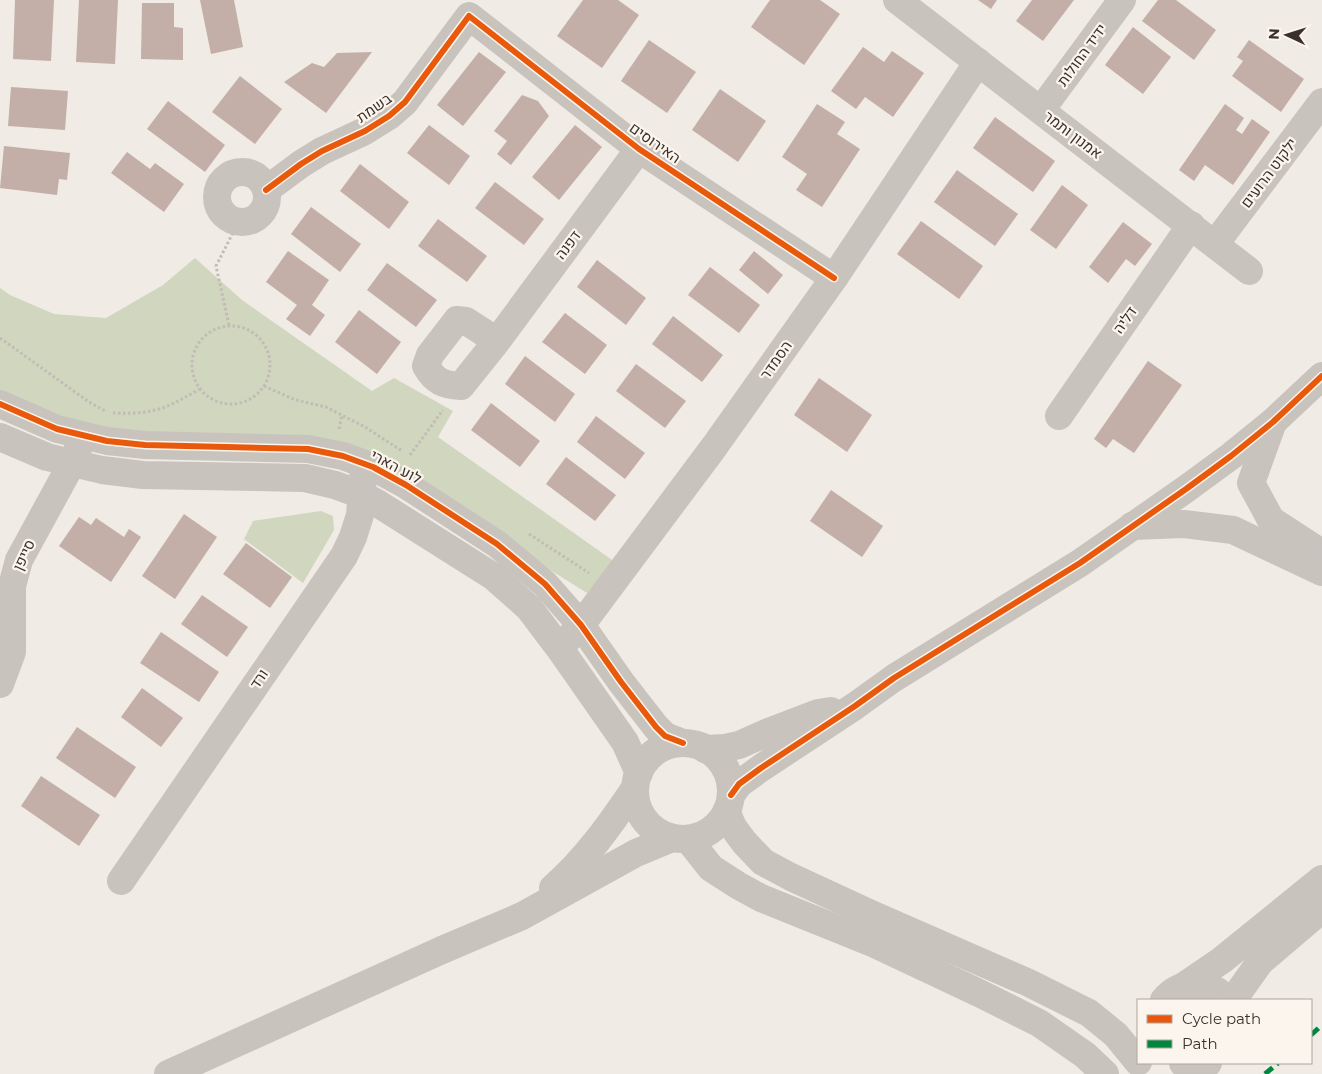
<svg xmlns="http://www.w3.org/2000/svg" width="1322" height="1074" viewBox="0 0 1322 1074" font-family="Montserrat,Heebo,sans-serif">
<rect width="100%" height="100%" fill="#f0ebe5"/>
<g fill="#d1d6bf">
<polygon points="195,258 242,300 372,391 394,378 453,411 438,437 615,562 587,593 373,459 187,436 74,425 0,394 0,288 10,295 54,314 106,318 163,285"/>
<polygon points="321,511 333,516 334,530 303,583 244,539 253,521"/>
</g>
<g fill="#c3afa7">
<polygon points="15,0 54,0 51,61 13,59"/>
<polygon points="79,0 118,0 115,64 76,62"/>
<polygon points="200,0 234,0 243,47 211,54"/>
<polygon points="583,0 618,0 639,15 602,68 557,36"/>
<polygon points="770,0 820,0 840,14 804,65 751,27"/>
<polygon points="978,0 997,0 991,9"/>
<polygon points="1032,0 1074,0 1043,41 1016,21"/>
<polygon points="1158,0 1176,0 1216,30 1194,60 1142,21"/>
<polygon points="142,3 174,3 174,27 183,28 183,60 141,59"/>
<polygon points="1133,27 1171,57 1143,94 1105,65"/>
<polygon points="649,40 696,72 667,113 621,81"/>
<polygon points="1249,40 1304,79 1281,112 1232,76 1243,61 1237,57"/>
<polygon points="863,47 884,62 892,51 924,73 893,117 865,97 856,109 831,91"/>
<polygon points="372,52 326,113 284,82 312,63 324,67 337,53"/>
<polygon points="479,52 506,72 463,126 437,105"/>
<polygon points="240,76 282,109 255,144 212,112"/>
<polygon points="11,87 68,91 65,130 8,126"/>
<polygon points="720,89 766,121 738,162 692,130"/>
<polygon points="522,95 538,101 549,116 511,165 497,154 507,141 494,131"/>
<polygon points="168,101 225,145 205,172 147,129"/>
<polygon points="817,104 845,122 837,134 860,149 822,207 796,190 807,174 782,157"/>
<polygon points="1225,104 1244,118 1236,130 1242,134 1252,119 1270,132 1233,185 1205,165 1194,181 1179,170"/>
<polygon points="995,117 1055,161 1033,192 973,148"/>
<polygon points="429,125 470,156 449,185 407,153"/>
<polygon points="575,125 602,147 559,200 532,177"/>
<polygon points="4,146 70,153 67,180 59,179 57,195 0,188"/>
<polygon points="127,152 150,169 155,163 184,184 164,212 111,173"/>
<polygon points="360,164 409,202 389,229 340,191"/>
<polygon points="957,170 1018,214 995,246 934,202"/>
<polygon points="495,182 544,219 524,245 475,208"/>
<polygon points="1062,185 1088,205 1056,249 1030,230"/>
<polygon points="311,207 361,244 340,272 291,234"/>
<polygon points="438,219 487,256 467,282 418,246"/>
<polygon points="921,221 983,266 959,299 897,254"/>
<polygon points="1123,222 1152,244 1135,266 1126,259 1108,283 1089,267"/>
<polygon points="288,251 329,280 312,305 325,315 310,336 286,319 297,305 266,282"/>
<polygon points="754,251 783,275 768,294 739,270"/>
<polygon points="597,260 646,298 626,325 577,287"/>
<polygon points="387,263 437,300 416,327 367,290"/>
<polygon points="710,267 760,305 739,333 688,295"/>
<polygon points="359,310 401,342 377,374 335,342"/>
<polygon points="565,313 607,345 585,374 542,342"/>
<polygon points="673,316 723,355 702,382 652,344"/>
<polygon points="525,356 575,394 555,422 505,384"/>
<polygon points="1148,361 1182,385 1134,453 1113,439 1106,448 1094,439"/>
<polygon points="636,364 686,401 665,428 616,391"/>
<polygon points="819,378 872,415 847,452 794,415"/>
<polygon points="491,403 540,441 520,467 471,430"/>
<polygon points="596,416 645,453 625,479 577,442"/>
<polygon points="566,457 616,495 595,521 546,484"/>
<polygon points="831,490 883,526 862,557 810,521"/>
<polygon points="184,514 217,537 175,599 142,576"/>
<polygon points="79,517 91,525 96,518 124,537 129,529 141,537 111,582 59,546"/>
<polygon points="246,543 292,577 270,608 223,574"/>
<polygon points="202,595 248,627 227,657 181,624"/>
<polygon points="161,632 219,672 199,702 140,663"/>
<polygon points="142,688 183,718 161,747 121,717"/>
<polygon points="77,727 136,767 115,798 56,758"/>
<polygon points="41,776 100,815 79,846 21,806"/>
</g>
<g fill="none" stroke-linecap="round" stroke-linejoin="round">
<g stroke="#c2bbb6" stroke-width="3" stroke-dasharray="2.5 2.5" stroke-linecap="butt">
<polyline points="229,325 216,266 239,221"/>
<circle cx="231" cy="365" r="39"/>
<polyline points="0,338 89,402 107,412"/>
<polyline points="264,386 296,400 326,407 365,427 402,451"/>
<path d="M113,413C131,414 151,413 168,406C179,401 189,395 200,389"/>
<polyline points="339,429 342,415"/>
<polyline points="410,455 443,410"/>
<polyline points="529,534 589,573"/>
</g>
<g stroke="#c9c3be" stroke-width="28">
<polyline points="897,0 1249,271"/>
<polyline points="1041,110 1122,0"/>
<circle cx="242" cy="197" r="25"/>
<polyline points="266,190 301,164 322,151 365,131 389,116 405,102 469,16 639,149 834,278"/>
<polyline points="1215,244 1322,102"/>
<path d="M497,341L466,321L457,320L430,355L426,366C435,382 444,385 461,386L497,341L639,149"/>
<polyline points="0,404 57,429 107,441 145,445 308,449 343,456 373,467 406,485 497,544 545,584 581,625 621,682 656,727 665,736 683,743"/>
<polyline points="1059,416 1191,225"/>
<polyline points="1273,422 1251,483 1271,520 1314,548 1322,552"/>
<polyline points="0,437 47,457 102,470 143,475 305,478 335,485 362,495 377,503 494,577 529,608 560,649 625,742 639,773"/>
<polyline points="1132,526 1184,524 1233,530 1322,572"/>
<polyline points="569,638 581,625 714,447 834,278 978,62"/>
<polyline points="0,684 12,652 12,586 19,560 72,463 79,446"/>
<circle cx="683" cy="791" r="48"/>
<polyline points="705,749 725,748 739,745 766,733 818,713 831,711"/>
<polyline points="731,795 739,784 761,768 855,706 894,678 1080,563 1186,489 1231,456 1273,422 1322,376"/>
<polyline points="727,810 729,818 733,827 744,842 763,862 791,877 871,914 1029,983 1089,1013 1116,1035 1138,1062"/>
<polyline points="688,839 711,868 739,886 761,898 875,944 979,993 1039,1023 1085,1055 1105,1074"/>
<polyline points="121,881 344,556 353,537 360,515 363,477"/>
<path d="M553,888C586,859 610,825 635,788"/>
<polyline points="1184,986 1222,960 1322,879"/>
<path d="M1164,1000C1181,980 1210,980 1227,1000"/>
<polyline points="1233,1000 1260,962 1322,909"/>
<polyline points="1183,1063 1197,1065 1208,1063"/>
<polyline points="168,1074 442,950 522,916 636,853 672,838"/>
</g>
<g stroke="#00873e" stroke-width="5" stroke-dasharray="10 5" stroke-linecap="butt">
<polyline points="1311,1035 1322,1025"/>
<polyline points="1265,1074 1278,1063"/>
</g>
<defs>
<g id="cycleway">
<polyline points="266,190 301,164 322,151 365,131 389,116 405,102 469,16 639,149 834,278"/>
<polyline points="0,404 57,429 107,441 145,445 308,449 343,456 373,467 406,485 497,544 545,584 581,625 621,682 656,727 665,736 683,743"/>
<polyline points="731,795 739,784 761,768 855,706 894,678 1080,563 1186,489 1231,456 1273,422 1322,376"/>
</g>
</defs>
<use href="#cycleway" stroke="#fbf5ee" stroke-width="9"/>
<use href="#cycleway" stroke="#e8590c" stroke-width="6"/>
</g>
<g text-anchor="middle" stroke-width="4.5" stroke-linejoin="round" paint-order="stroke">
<g font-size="15" fill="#3b302b" stroke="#fbf5ee">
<text transform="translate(1082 55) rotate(-54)" y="5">ידיד החולות</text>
<text transform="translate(374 108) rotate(-35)" y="5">בשמת</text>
<text transform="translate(1073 135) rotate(37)" y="5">אמנון ותמר</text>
<text transform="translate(655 143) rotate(35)" y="5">האירוסים</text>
<text transform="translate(1269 173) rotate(-53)" y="5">ילקוט הרועים</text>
<text transform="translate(568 245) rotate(-53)" y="5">דפנה</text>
<text transform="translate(1125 320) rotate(-55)" y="5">דליה</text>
<text transform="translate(776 360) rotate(-55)" y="5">הסמדר</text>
<text transform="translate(396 467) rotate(28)" y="5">לוע הארי</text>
<text transform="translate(24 555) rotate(-65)" y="5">סייפן</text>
<text transform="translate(259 679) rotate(-56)" y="5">ורד</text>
</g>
</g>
<rect x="1137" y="999" width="175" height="65" fill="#fbf5ee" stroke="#aea6a0"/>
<rect x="1147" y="1015" width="25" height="8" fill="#e8590c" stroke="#aea6a0"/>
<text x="1182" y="1024" font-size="15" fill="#3b302b">Cycle path</text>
<rect x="1147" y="1040" width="25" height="8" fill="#00873e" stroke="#aea6a0"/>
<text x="1182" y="1049" font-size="15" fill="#3b302b">Path</text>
<g transform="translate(1287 35) rotate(274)" stroke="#fbf5ee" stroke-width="4" paint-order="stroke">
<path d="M0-4L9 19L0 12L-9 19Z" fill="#3b302b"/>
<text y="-8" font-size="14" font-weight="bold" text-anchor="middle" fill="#3b302b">N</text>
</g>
</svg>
